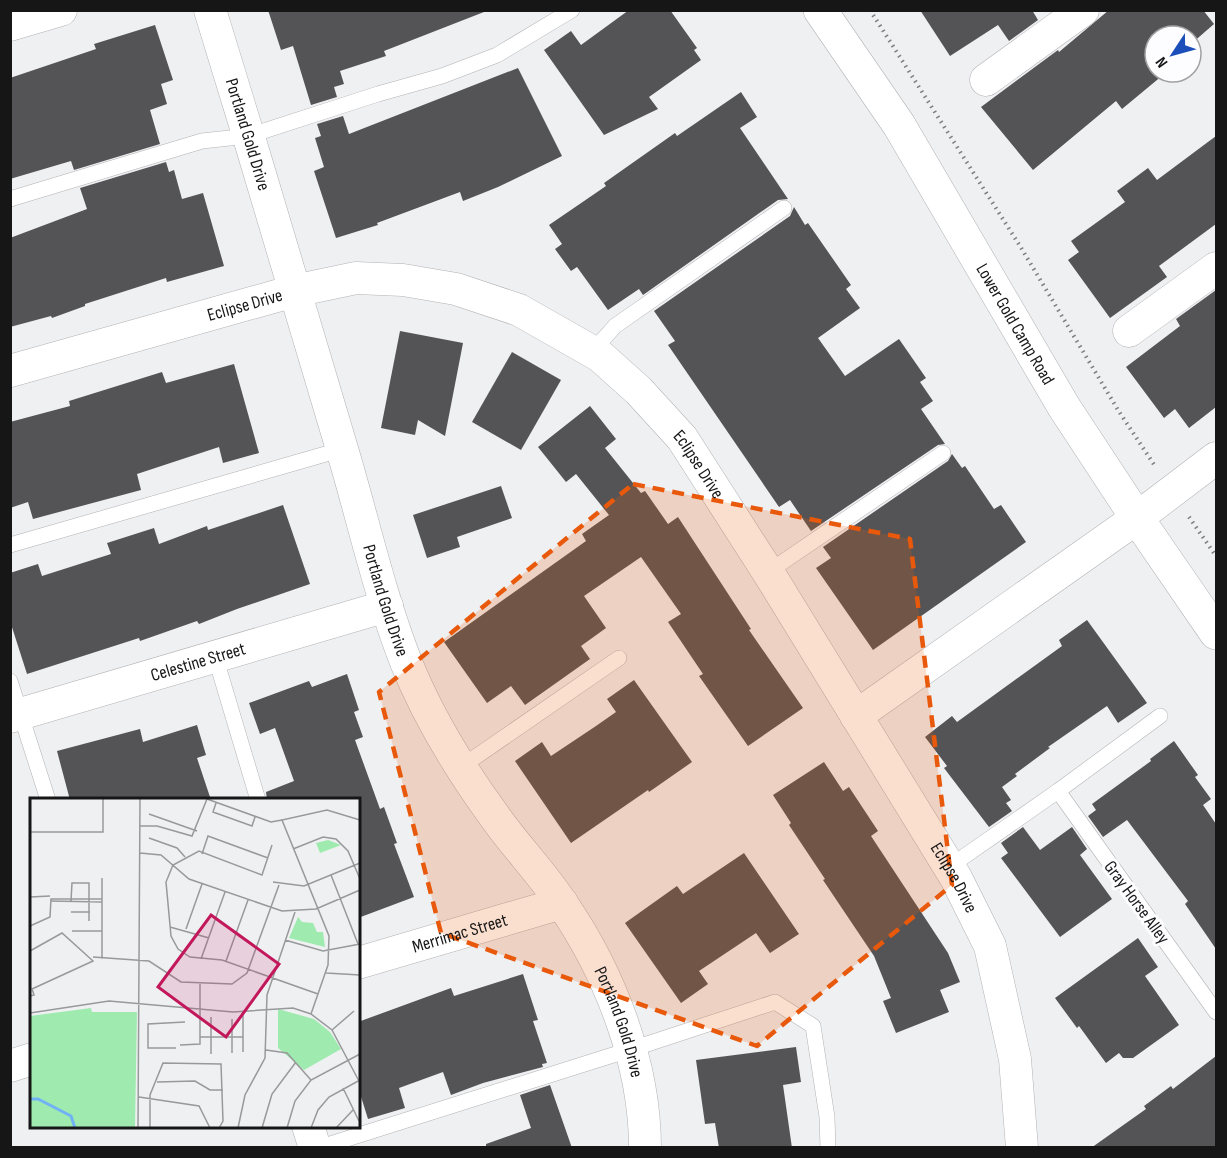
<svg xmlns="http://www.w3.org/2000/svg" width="1227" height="1158" viewBox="0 0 1227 1158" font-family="'Sofia Sans Condensed',sans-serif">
<rect width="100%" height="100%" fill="#eff0f2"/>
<g fill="#545456">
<polygon points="268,10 484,10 484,12 384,51 386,56 340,71 344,84 334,87 337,97 311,105 293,46 281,50"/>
<polygon points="629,10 670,10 697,48 694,50 701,60 649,97 658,109 604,135 544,50 571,31 581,45"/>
<polygon points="920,10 1032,10 1038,20 1009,41 998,25 950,56"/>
<polygon points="1109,10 1203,10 1214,24 1191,44 1191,36 1155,36 1155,72 1161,72 1163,75 1122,109 1116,101 1033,170 981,107 1058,50 1059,52"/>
<polygon points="155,25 173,80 161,84 167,104 150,110 160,144 74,170 71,161 10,179 10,78 96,49 94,44"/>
<polygon points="518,68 562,156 498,187 463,201 460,192 377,223 378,225 336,238 314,171 324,167 315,138 321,136 317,124 343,116 349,134"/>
<polygon points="741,92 757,117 740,128 788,199 778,200 643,295 639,289 608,310 577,267 571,271 555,249 562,244 549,225 606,186 604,183 675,133 677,136"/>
<polygon points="1216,136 1216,224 1159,266 1167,277 1110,318 1068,260 1079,252 1071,241 1125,202 1117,191 1148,168 1157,180"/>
<polygon points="166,162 169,172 174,170 182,199 203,193 224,266 167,282 166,278 85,304 85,306 52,318 51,316 10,327 10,238 87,209 80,188"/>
<polygon points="794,207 805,225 808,223 851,285 846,289 860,308 818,338 845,376 899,339 926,378 920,382 933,401 921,409 945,444 938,445 811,531 790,500 779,507 668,345 675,341 654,311 790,216"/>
<polygon points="1216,290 1216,407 1189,428 1175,409 1164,418 1126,367 1180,326 1176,319"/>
<polygon points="400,331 463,343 445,436 418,420 415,435 381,428"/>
<polygon points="512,352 561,380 521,450 472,422"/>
<polygon points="234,364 259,453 223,463 219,447 137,474 141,490 33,519 28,502 10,508 10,422 70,406 69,401 162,372 166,383"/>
<polygon points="590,406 616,439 605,448 641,493 645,491 668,524 678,517 751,629 749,630 803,708 748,746 699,676 703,674 668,622 681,614 641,557 584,596 606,628 581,646 590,659 525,705 511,686 487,703 444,642 586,541 582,534 609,515 576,474 566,482 538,447"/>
<polygon points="952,454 962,468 965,466 994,509 1001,505 1026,542 873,650 816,568 831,558 823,547 948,461"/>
<polygon points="501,486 512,518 457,537 460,547 427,558 413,515"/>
<polygon points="283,505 310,584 237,609 199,624 197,621 140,641 139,638 27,674 10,621 10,573 38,564 42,576 111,554 107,543 154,528 159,544 207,526 208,530"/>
<polygon points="1087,620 1147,703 1118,723 1107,706 1048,747 1050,748 1015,774 1017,776 1002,787 1011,800 1006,803 1012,811 989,827 944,768 947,766 925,737 952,716 957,722 1062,646 1059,640"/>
<polygon points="347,674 359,710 354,712 363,737 355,740 380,809 384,807 397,843 394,844 414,897 358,918 358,800 267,800 266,792 294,781 275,728 260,734 249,703 309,681 312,687"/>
<polygon points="634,680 692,762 649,792 648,790 571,843 515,761 542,742 551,756 596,726 616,712 607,699"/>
<polygon points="197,725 206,755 197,758 211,800 70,800 57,751 140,729 143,742"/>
<polygon points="1174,741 1198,775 1195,777 1211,799 1203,805 1216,824 1216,949 1185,904 1188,901 1127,820 1103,837 1088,816 1096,810 1092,804 1151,761 1150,759"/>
<polygon points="824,762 843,791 849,787 878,831 871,836 948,953 960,982 940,990 949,1012 896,1033 883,1001 891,998 874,956 823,880 825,879 789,825 791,823 773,795"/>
<polygon points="1023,827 1040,850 1072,827 1087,849 1080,855 1112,899 1060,937 1001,858 1008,853 1001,843"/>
<polygon points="744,853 799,934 770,953 756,933 699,971 708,984 681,1003 625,923 677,886 683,894"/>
<polygon points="1138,938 1158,967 1145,976 1179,1025 1133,1058 1123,1058 1119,1053 1106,1063 1079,1026 1077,1028 1055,998"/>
<polygon points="523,974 538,1020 533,1021 547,1063 542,1064 543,1067 483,1083 451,1095 443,1072 399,1088 405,1108 368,1119 358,1087 358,1022 451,988 454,996"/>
<polygon points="796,1047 801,1082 783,1085 792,1148 719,1148 715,1123 705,1124 696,1060"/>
<polygon points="1216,1056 1216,1148 1091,1148 1146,1109 1144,1106 1171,1086 1173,1089"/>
<polygon points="550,1085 572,1148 486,1148 486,1144 531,1128 520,1095"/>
</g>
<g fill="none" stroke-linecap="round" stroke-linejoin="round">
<defs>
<g id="service">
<polyline points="10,199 202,141 248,136 378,94 442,76 497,55 572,10"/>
<polyline points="592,352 615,326 784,208"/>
<polyline points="10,545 343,449"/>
<polyline points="768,572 943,453"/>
<polyline points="215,656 258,800"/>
<polyline points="10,681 48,800"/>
<polyline points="461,767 619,658"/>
<polyline points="1058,791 1160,716"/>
<polyline points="949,867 1058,791 1216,1012"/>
<polyline points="318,1148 632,1049 775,1002 813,1026 827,1117 828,1148"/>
</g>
<g id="minor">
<path id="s1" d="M210,10C255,156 299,302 342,449C363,519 379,593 406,662C428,717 460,769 495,817C516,847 543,874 563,905C610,974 645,1063 645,1148"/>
<polyline points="10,25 61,10"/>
<polyline points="986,80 1083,10"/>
<polyline points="1129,331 1216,268"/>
<path id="s2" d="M10,371L294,291L356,278L403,280L456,289L519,310L600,356L639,391L682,438L768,572L956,878L990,946L1015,1059L1022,1148"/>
<polyline points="856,716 1137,518 1216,458"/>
<path id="s3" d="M10,717L387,606"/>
<path id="s4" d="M358,963L562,903"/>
<polyline points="10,1066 32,1059"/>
<polyline points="308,1126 315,1148"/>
</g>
<g id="tertiary">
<path id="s5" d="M820,10L899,125L1064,407L1137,518L1216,633"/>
</g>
</defs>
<use href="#service" stroke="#b2b2b4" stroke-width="16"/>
<use href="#minor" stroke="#b2b2b4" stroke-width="33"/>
<use href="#tertiary" stroke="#b2b2b4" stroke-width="34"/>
<g stroke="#7e7e7f" stroke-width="4" stroke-dasharray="1.5 4.5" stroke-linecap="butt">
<polyline points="870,10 1020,246 1118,410 1155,466"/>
<polyline points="1189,517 1216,556"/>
</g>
<use href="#service" stroke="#fff" stroke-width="15"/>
<use href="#minor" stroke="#fff" stroke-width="32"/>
<use href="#tertiary" stroke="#fff" stroke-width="33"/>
</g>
<path fill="#e8590c" fill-opacity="0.2" stroke="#e8590c" stroke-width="4.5" stroke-dasharray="12 8" stroke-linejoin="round" d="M633,484L910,539L952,885L757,1046L441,933L379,692Z"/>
<g text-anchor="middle" stroke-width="6" stroke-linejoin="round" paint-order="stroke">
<g font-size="18" fill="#161616" stroke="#fdfdff">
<text dy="6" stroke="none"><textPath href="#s1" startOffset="130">Portland Gold Drive</textPath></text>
<text dy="6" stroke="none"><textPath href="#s2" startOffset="244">Eclipse Drive</textPath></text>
<text dy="6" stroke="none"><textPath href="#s5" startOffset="370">Lower Gold Camp Road</textPath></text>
<text dy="6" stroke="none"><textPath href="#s2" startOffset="766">Eclipse Drive</textPath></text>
<text dy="6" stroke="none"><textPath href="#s1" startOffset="616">Portland Gold Drive</textPath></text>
<text dy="6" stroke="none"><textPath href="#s3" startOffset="196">Celestine Street</textPath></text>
<text dy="6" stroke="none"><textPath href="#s2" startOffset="1252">Eclipse Drive</textPath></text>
<text transform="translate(1137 902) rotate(54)" y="6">Gray Horse Alley</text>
<text dy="6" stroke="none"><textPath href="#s4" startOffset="106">Merrimac Street</textPath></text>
<text dy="6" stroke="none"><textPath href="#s1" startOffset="1102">Portland Gold Drive</textPath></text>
</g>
</g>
<g transform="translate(30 798)">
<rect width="330" height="330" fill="#eff0f2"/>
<path d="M298,42L311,47L290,55L286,45ZM268,119L272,124L283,125L287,134H293L295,149L259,140ZM61,210L62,214H107L105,330H0V218ZM248,211L284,221L300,234L311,251L274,272L248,250Z" fill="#9febaf"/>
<path fill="none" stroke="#70b2f5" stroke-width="3" d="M0,301H8L41,318L45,330"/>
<path fill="none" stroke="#98999a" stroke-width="1.5" d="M186,5L183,14L222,28L225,19M119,16L167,33M110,28H127L162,38L177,1L241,24L252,22M0,34H73V0M119,40L147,50L155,59M242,47L232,77L169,53L143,67L136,84L141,138L148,151L160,159L192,162L288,196M263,51L293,39L306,41L318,53L330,81M110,55L131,57L159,81L252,113L286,111L330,92M172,56L178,38L238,60M301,77L328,146M72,80V161M243,84L274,88L330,65M0,99L20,98M20,103L72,104M41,103L42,85H59V123M41,114H60M0,128L20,119L21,101H72M140,129L179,140M156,131L172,86M42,133H72M255,142L293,153L330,146M0,153L32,135L63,163L2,191L4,197L0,198M63,159L119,163L151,184L202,186L217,175L249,87M171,161L195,94M196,163L218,102M296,175L330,177M0,215L79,203L203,214L263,210L281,216L302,232L330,285M281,216L298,167L299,138L252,22L297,12L330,22M302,232L324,213M170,239H213M150,247L170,246V186M146,250H118V226L155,224M236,252L257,255L281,282M213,254V214M202,255V221M181,256V219M127,284L165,283L180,292H193M313,290L329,323M109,299L169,308L180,330M108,330L110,0M120,330V297L133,265L191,266L193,323L189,330M208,330L215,297L235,260L237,197L265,114M232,330L242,296L266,264M257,330L265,303L281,282L330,256M281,330L288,312L299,299L330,282M306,330L323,312"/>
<path fill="#c2185b" fill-opacity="0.15" stroke="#c2185b" stroke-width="3" d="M181,117L249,166L196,239L128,189Z"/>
<rect width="330" height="330" fill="none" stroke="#161616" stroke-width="3"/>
</g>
<rect width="1227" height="1158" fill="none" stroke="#161616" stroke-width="24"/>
<g transform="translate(1173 54) rotate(234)"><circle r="28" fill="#fdfdff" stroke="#a1a1a2" stroke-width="1.5"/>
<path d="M0-4.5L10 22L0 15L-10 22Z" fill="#1c4eba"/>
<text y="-9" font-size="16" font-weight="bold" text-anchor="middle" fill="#161616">N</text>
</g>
</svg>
